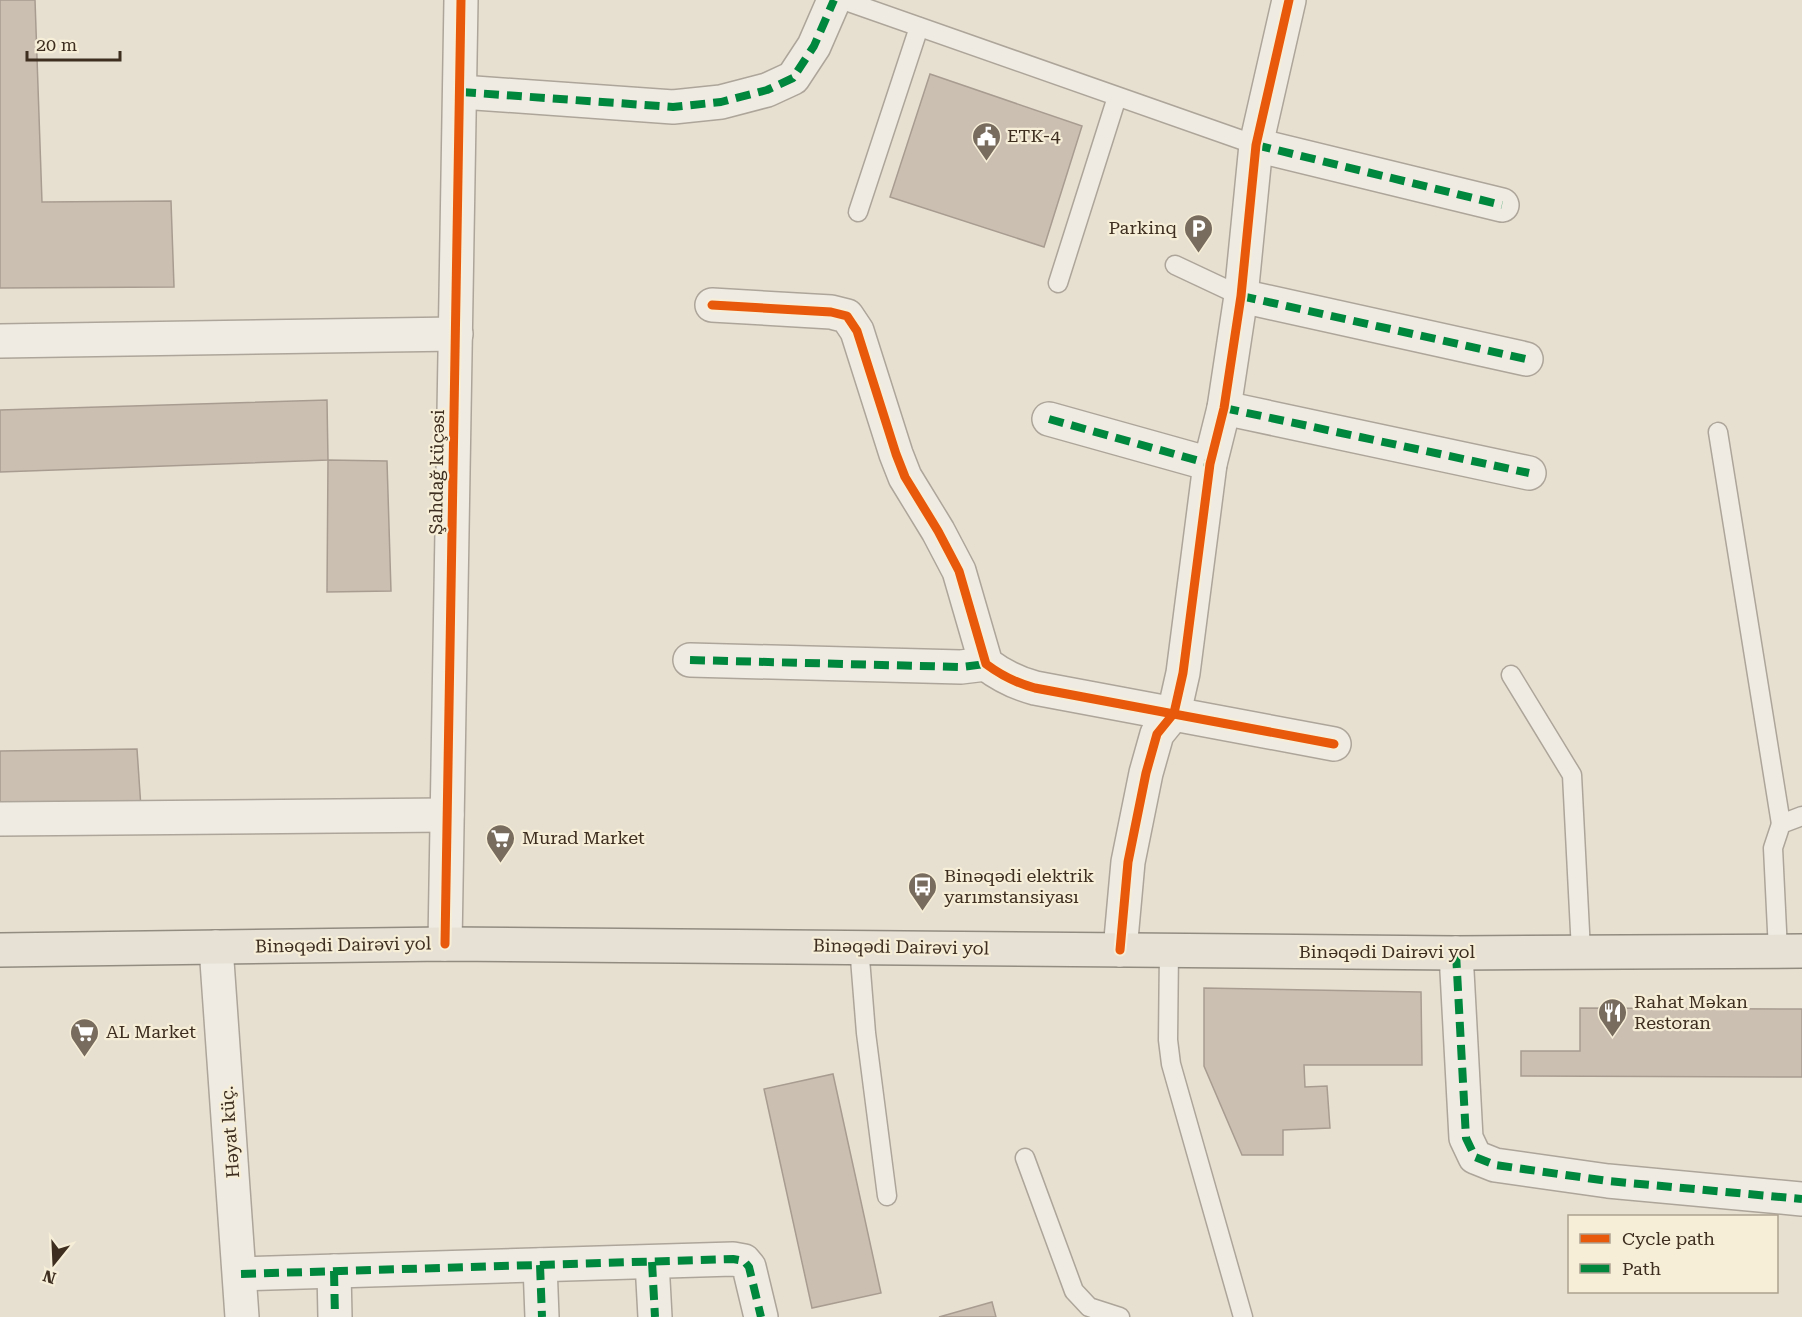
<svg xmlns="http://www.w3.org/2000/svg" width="1802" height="1317" viewBox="0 0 1802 1317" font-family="'Roboto Serif',serif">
<rect width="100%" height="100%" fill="#e7e0d1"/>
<g fill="#cbbfb2" stroke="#a89c90" stroke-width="1.5">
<polygon points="0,0 35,0 42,202 171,201 174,287 0,288"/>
<polygon points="930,74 1082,126 1044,247 890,197"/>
<polygon points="327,400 328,460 0,472 0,410"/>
<polygon points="328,460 387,461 391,591 327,592"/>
<polygon points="137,749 141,808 0,810 0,751"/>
<polygon points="1204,988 1421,992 1422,1065 1304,1065 1305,1087 1327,1086 1330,1128 1283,1130 1283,1155 1242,1155 1204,1066"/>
<polygon points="1580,1008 1802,1009 1802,1077 1521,1076 1521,1051 1580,1051"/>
<polygon points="833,1074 881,1293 812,1308 764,1089"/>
<polygon points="992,1302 996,1317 939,1317"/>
</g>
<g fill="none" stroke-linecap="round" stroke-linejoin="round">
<defs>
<g id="service">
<polyline points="843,0 1256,145"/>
<polyline points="858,212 919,27"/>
<polyline points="1175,265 1241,296"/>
<polyline points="1058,283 1117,97"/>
<polyline points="1718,432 1781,824"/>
<polyline points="1511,675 1572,775 1581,951"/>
<polyline points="859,946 866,1033 887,1196"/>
<polyline points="1169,950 1168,1040 1171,1064 1243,1317"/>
<polyline points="1778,951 1773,848 1781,824 1802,816"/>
<polyline points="1025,1158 1074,1291 1089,1307 1120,1317"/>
</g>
<g id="minor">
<polyline points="461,92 673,107 721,102 767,90 793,78 814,46 834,0"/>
<polyline points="1256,145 1502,205"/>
<polyline points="1241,296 1526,359"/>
<path d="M712,305L831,312L847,316L857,331L896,454L905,477L938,531L959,571L986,664C1002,676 1016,683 1035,688L1334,744"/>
<polyline points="0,341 456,334"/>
<polyline points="1224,408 1529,473"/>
<polyline points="1049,419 1210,464"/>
<polyline points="690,660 961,667 986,664"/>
<polyline points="0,819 447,815"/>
<polyline points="445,944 461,0"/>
<polyline points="216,947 242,1317"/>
<polyline points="1120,950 1128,862 1146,773 1157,734 1174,713 1183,673 1210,464 1224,408 1241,296 1256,145 1289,0"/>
<polyline points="1456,953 1466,1138 1475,1157 1495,1165 1608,1181 1802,1199"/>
<polyline points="652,1262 655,1317"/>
<polyline points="540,1265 542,1317"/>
<polyline points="334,1271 335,1317"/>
<polyline points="241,1274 733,1259 744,1261 749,1267 761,1317"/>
</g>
<polyline id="primary" points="0,950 445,944 1456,953 1802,951"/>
</defs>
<use href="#service" stroke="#ada599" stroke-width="21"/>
<use href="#minor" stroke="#ada599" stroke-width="36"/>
<use href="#primary" stroke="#928b80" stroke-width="36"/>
<use href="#service" stroke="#efebe3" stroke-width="18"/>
<use href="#minor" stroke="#efebe3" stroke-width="33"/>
<use href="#primary" stroke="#e6e1d4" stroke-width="33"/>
<g stroke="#00873e" stroke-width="8" stroke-dasharray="15 8" stroke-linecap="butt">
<polyline points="461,92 673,107 721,102 767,90 793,78 814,46 834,0"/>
<polyline points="1256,145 1502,205"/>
<polyline points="1241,296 1526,359"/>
<polyline points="1224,408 1529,473"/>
<polyline points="1049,419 1210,464"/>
<polyline points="690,660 961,667 986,664"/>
<polyline points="1456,953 1466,1138 1475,1157 1495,1165 1608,1181 1802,1199"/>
<polyline points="652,1262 655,1317"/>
<polyline points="540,1265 542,1317"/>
<polyline points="334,1271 335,1317"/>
<polyline points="241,1274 733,1259 744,1261 749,1267 761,1317"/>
</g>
<defs>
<g id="cycleway">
<path d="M712,305L831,312L847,316L857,331L896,454L905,477L938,531L959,571L986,664C1002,676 1016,683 1035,688L1334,744"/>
<polyline points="445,944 461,0"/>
<polyline points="1120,950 1128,862 1146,773 1157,734 1174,713 1183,673 1210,464 1224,408 1241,296 1256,145 1289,0"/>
</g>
</defs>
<use href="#cycleway" stroke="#f7eed8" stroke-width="13"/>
<use href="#cycleway" stroke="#e8590c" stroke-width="9"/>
</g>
<defs>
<symbol id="civic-pin" viewBox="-11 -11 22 30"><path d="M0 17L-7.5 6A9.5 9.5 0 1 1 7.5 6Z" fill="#786c5e" stroke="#f7eed8"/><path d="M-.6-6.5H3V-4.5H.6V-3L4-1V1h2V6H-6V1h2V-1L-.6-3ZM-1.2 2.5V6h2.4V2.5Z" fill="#fff"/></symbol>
<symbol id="parking-pin" viewBox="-11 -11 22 30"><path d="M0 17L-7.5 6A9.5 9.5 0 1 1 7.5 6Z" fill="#786c5e" stroke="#f7eed8"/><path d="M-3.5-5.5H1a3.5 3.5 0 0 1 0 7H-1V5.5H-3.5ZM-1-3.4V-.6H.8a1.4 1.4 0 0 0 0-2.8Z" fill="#fff"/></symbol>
<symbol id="supermarket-pin" viewBox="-11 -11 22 30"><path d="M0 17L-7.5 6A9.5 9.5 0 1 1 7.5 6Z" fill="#786c5e" stroke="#f7eed8"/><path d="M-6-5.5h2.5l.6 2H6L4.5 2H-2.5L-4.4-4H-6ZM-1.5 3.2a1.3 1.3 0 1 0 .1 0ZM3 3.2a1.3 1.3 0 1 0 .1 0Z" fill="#fff"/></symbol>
<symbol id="bus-pin" viewBox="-11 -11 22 30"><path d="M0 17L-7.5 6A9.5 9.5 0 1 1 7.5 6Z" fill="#786c5e" stroke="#f7eed8"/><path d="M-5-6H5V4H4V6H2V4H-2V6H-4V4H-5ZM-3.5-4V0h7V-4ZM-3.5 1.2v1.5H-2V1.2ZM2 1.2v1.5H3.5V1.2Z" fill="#fff"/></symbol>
<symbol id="restaurant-pin" viewBox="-11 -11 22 30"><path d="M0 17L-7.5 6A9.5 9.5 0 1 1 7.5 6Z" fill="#786c5e" stroke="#f7eed8"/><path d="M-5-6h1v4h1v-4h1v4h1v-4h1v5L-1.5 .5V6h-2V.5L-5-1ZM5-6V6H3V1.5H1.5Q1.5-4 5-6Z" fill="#fff"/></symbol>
</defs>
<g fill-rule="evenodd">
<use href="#civic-pin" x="970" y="120" width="33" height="45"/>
<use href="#parking-pin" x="1182" y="212" width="33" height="45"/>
<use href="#supermarket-pin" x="484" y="822" width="33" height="45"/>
<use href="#bus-pin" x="906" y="870" width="33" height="45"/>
<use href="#restaurant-pin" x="1596" y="996" width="33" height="45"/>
<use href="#supermarket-pin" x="68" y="1016" width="33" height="45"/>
</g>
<g text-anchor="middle" stroke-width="4.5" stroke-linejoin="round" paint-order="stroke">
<g font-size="18" fill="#3d2e20" stroke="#f7eed8" text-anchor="start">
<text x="1007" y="142">ETK-4</text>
<text x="1177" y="234" text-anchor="end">Parkinq</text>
<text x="522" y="844">Murad Market</text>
<text x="944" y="882">Binəqədi elektrik<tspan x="944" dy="21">yarımstansiyası</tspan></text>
<text x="1634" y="1008">Rahat Məkan<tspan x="1634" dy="21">Restoran</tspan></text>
<text x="106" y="1038">AL Market</text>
</g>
<g font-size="18" fill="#3d2e20" stroke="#f7eed8">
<text transform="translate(437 472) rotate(-89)" y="6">Şahdağ küçəsi</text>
<text transform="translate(343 945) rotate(-1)" y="6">Binəqədi Dairəvi yol</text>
<text transform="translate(901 947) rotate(1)" y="6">Binəqədi Dairəvi yol</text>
<text x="1387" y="958">Binəqədi Dairəvi yol</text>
<text transform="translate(230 1132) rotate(-94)" y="6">Həyat küç.</text>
</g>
</g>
<rect x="1568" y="1215" width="210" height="78" fill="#f7eed8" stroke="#ada18e" stroke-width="1.5"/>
<rect x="1580" y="1234" width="30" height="9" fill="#e8590c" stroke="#ada18e" stroke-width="1.5"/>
<text x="1622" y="1245" font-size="18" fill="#3d2e20">Cycle path</text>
<rect x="1580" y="1264" width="30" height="9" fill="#00873e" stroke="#ada18e" stroke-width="1.5"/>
<text x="1622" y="1275" font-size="18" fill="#3d2e20">Path</text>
<g transform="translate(54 1263) rotate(198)" stroke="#f7eed8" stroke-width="4.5" paint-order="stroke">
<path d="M0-4.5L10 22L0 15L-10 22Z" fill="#3d2e20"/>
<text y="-9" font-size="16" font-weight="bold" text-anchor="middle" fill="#3d2e20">N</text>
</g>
<path d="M27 51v9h93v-9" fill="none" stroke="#3d2e20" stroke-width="3"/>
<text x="36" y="51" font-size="18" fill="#3d2e20" stroke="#f7eed8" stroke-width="4.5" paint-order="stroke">20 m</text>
</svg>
